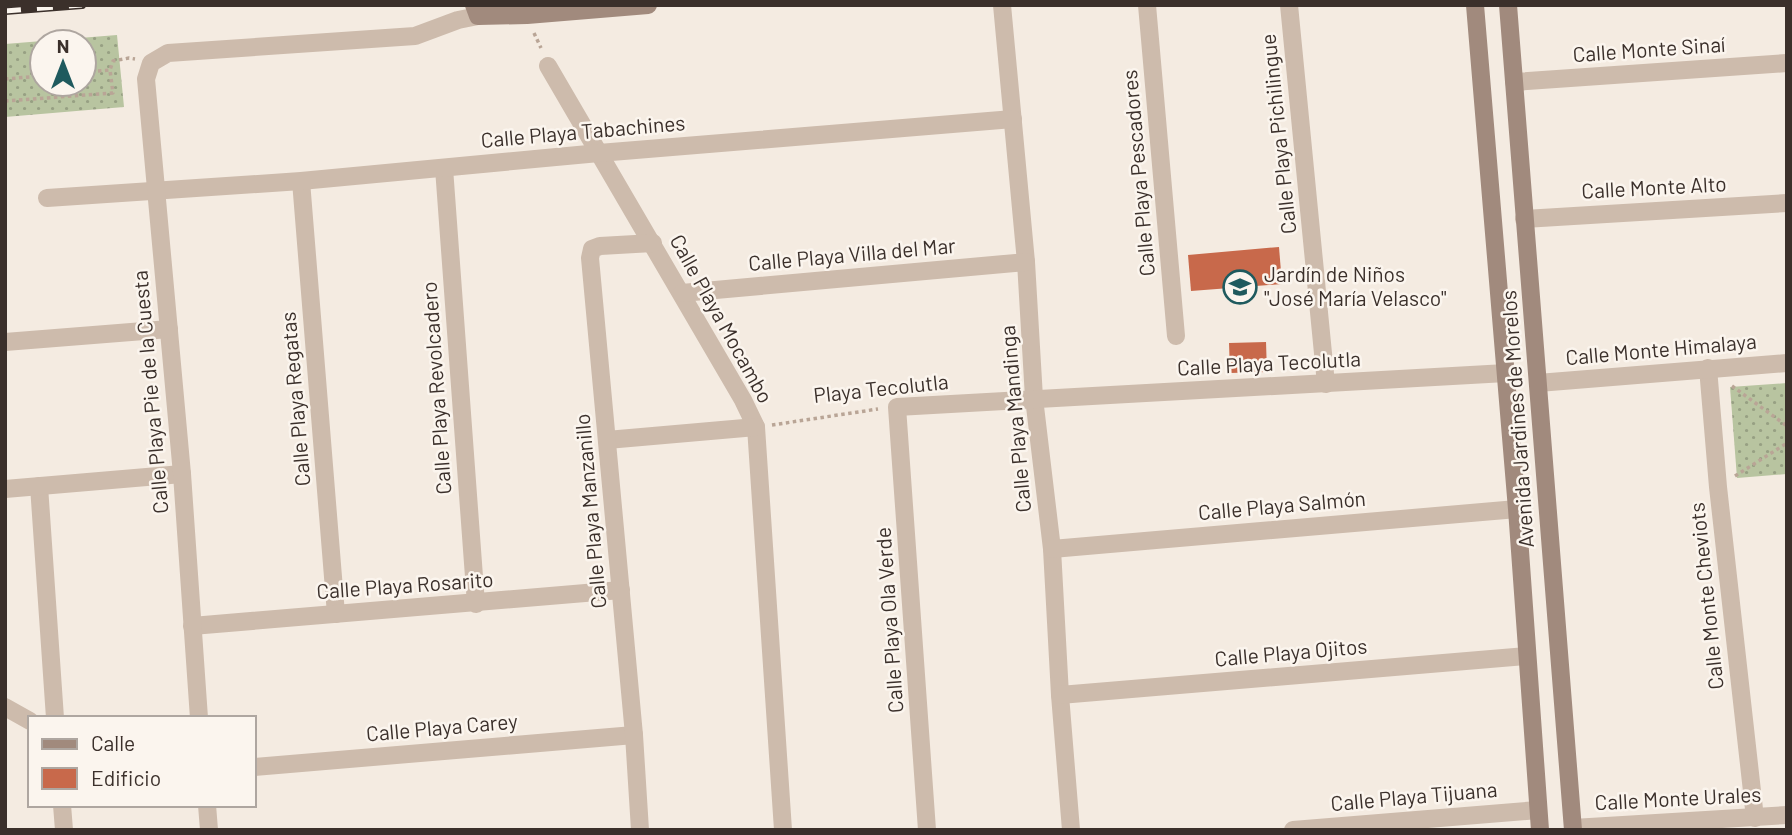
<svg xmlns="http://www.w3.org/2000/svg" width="1792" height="835" viewBox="0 0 1792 835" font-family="Barlow,sans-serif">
<defs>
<pattern id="grass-dots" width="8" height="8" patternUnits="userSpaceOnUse" patternTransform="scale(1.75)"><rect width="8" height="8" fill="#b8c4a0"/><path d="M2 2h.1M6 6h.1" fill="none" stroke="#97a083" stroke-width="1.8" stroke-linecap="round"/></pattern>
</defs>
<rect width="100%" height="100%" fill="#f4ebe1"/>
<g fill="url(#grass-dots)" fill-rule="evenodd">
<path d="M117,35L124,107L5,117V44ZM42,42H84V84H42Z"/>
<polygon points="1787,383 1787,474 1737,478 1730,387"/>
</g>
<g fill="#c8694b">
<polygon points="1279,247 1282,284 1191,291 1188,255"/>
<polygon points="1266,342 1267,372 1230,373 1229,343"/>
</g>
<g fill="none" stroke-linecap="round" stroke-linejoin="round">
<g stroke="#b9a596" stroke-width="3.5" stroke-dasharray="3.5 3.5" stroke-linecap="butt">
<polyline points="534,33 541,48"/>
<polyline points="84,72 110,70"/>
<polyline points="5,79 42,76"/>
<polyline points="5,101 113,93 110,70 113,61 129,58 135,59"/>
<polyline points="1732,386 1787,426"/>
<polyline points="772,425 878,409"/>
<polyline points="1787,430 1787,436"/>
<polyline points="1735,476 1787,443"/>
</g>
<g stroke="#cdbbac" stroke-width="18">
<polyline points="1002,5 1026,262 1034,398 1052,549 1060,695 1071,830"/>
<polyline points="1147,5 1176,336"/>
<polyline points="1289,5 1326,384"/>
<polyline points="548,66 743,400 756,427 783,830"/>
<polyline points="1514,82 1787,63"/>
<polyline points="444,168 476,604"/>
<polyline points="301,181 336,614"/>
<polyline points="47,198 301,181 599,153 1013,119"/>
<polyline points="1524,219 1787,203"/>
<polyline points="682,293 1026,262"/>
<polyline points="5,342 169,329"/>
<polyline points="1708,368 1718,487 1755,818"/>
<polyline points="1538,383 1787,363"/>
<polyline points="607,440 756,427"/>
<polyline points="39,486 55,718"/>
<polyline points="5,489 182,474"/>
<polyline points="1052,549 1517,509"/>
<polyline points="192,626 621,590"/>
<polyline points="1060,695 1527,656"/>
<polyline points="5,707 30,721"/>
<polyline points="199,718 182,474 146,79 151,63 168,53 415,36 458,20 478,16"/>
<polyline points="254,767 634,735"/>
<polyline points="62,805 64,830"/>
<polyline points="207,805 209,830"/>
<polyline points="1573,828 1787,815"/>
<polyline points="640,830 634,735 590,258 592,249 600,246 653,243"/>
<polyline points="927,830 897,407 1506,373"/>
<polyline points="1293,830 1538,810"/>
</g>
<g stroke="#a18a7d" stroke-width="18">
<polyline points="474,5 478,16 527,15 648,5"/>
<polyline points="1475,5 1517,509 1540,830"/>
<polyline points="1508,5 1573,830"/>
</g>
<defs>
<polyline id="rail" points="5,11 82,5"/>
</defs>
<use href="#rail" stroke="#3b302b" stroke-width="8"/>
<use href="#rail" stroke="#fbf5ee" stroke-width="5" stroke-dasharray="16" stroke-linecap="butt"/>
</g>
<defs>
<symbol id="school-ring" viewBox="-11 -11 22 22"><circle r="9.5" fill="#fbf5ee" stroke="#1f5a5e" stroke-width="1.5"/><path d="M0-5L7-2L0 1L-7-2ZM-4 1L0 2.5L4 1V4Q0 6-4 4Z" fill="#1f5a5e"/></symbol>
</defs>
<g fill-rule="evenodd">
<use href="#school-ring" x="1221" y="268" width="38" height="38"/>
</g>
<g text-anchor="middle" stroke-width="5" stroke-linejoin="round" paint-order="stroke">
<g font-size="21" fill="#3b302b" stroke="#fbf5ee">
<text transform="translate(1649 50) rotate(-4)" y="7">Calle Monte Sinaí</text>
<text transform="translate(583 132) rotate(-5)" y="7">Calle Playa Tabachines</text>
<text transform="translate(1279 134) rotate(-96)" y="7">Calle Playa Pichilingue</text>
<text transform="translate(1139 173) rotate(-95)" y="7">Calle Playa Pescadores</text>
<text transform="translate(1654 188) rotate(-3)" y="7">Calle Monte Alto</text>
<text transform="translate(852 255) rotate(-5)" y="7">Calle Playa Villa del Mar</text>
<text transform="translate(721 319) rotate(61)" y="7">Calle Playa Mocambo</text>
<text transform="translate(1661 350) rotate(-5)" y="7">Calle Monte Himalaya</text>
<text transform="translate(1269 364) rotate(-3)" y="7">Calle Playa Tecolutla</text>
<text transform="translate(437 388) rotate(-94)" y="7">Calle Playa Revolcadero</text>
<text transform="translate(881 389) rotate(-6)" y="7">Playa Tecolutla</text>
<text transform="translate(151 392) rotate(-95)" y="7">Calle Playa Pie de la Cuesta</text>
<text transform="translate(296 399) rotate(-95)" y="7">Calle Playa Regatas</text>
<text transform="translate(1016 419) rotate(-95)" y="7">Calle Playa Mandinga</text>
<text transform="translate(1518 419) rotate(-94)" y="7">Avenida Jardines de Morelos</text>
<text transform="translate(1282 506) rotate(-5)" y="7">Calle Playa Salmón</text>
<text transform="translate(591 511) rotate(-95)" y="7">Calle Playa Manzanillo</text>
<text transform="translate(405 586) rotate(-4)" y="7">Calle Playa Rosarito</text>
<text transform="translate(1707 596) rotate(-96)" y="7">Calle Monte Cheviots</text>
<text transform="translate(890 620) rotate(-94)" y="7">Calle Playa Ola Verde</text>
<text transform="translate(1291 653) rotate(-5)" y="7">Calle Playa Ojitos</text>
<text transform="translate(442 728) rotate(-5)" y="7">Calle Playa Carey</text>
<text transform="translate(1414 797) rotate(-5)" y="7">Calle Playa Tijuana</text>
<text transform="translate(1678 799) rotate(-3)" y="7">Calle Monte Urales</text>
</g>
<g font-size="21" fill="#3b302b" stroke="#fbf5ee" text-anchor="start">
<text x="1264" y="282">Jardín de Niños<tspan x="1264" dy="24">"José María Velasco"</tspan></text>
</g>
</g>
<rect width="1792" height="835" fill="none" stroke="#3b302b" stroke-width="14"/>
<rect x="28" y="716" width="228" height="91" fill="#fbf5ee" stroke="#aea6a0" stroke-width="2"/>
<rect x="42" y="739" width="35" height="10" fill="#a18a7d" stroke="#aea6a0" stroke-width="2"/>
<text x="91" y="751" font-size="21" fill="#3b302b">Calle</text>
<rect x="42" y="768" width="35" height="21" fill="#c8694b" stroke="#aea6a0" stroke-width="2"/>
<text x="91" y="786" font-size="21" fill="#3b302b">Edificio</text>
<g transform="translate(63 63)"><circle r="33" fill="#fbf5ee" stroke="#aea6a0" stroke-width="2"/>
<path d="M0-5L12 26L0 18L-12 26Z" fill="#1f5a5e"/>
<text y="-10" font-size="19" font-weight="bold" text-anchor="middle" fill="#3b302b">N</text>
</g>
</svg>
